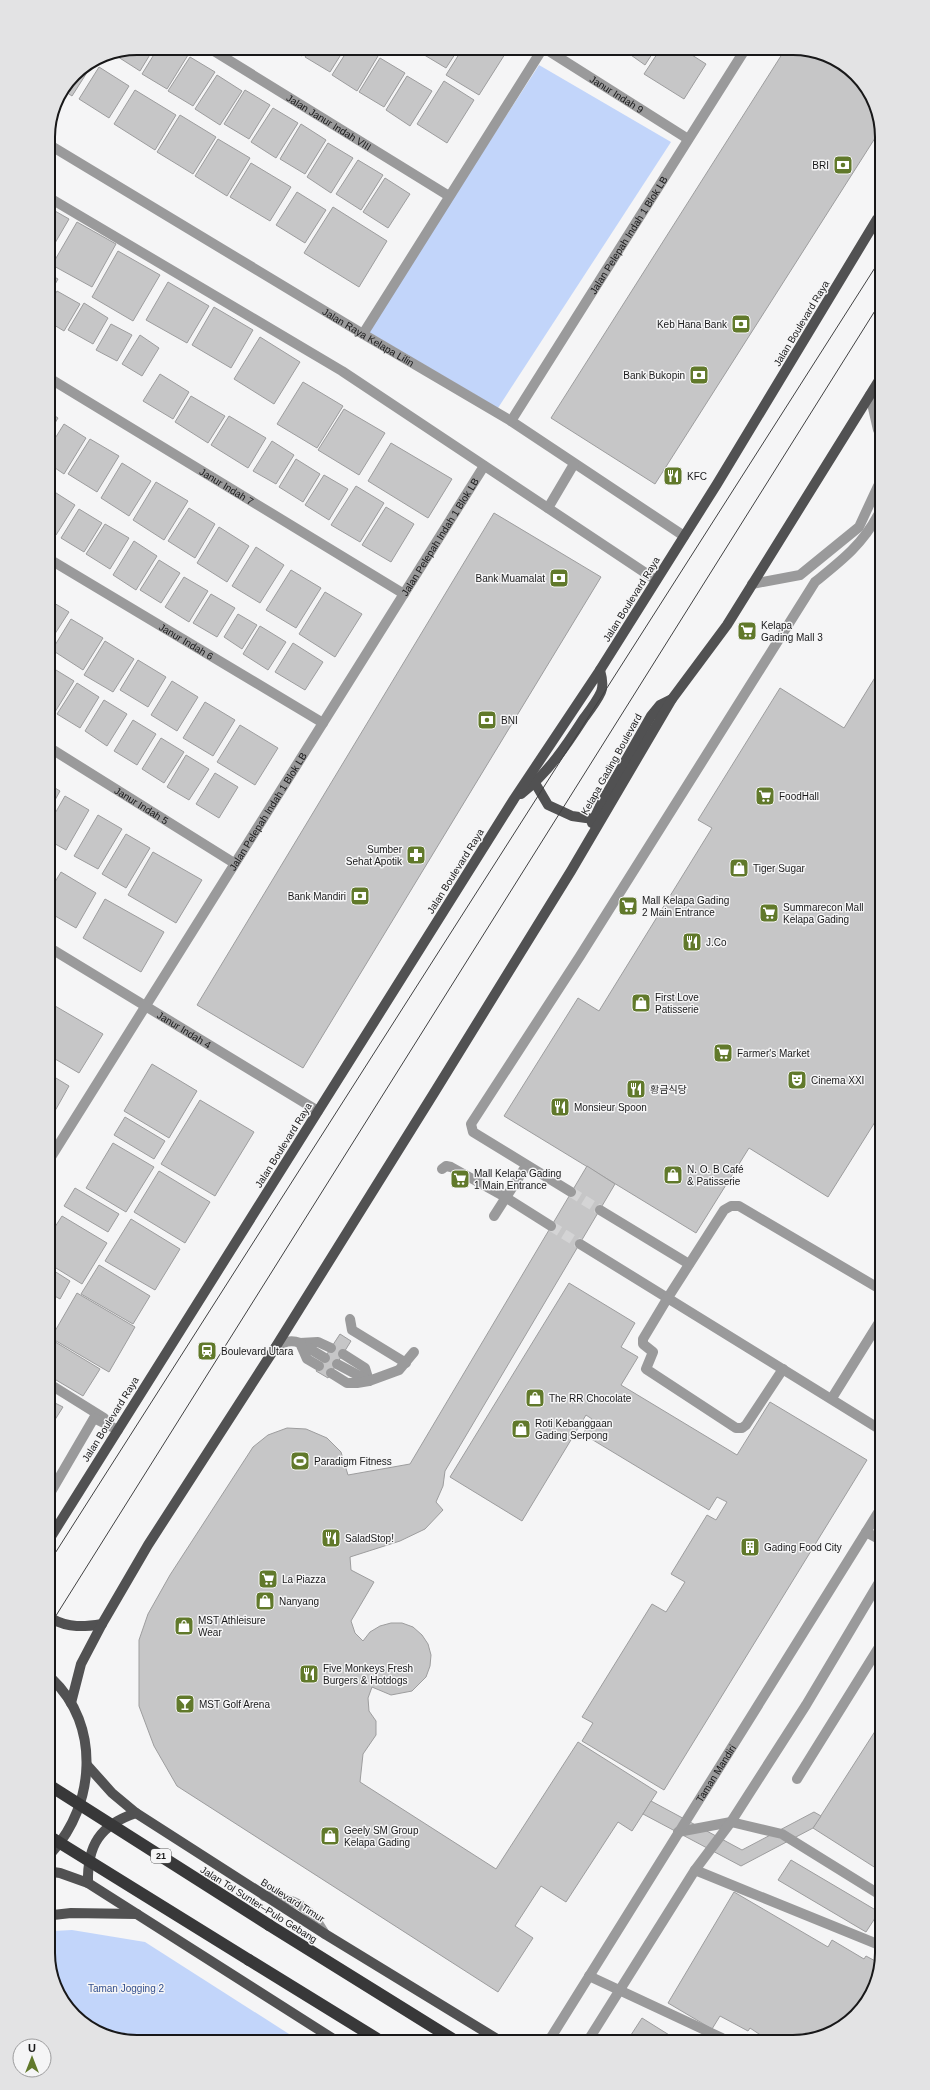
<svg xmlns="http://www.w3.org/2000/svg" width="930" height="2090" viewBox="0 0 930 2090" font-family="Helvetica,'Noto Sans KR',sans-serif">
<rect width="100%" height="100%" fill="#f5f5f6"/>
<g fill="#c2d5fa">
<polygon points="539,65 671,142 498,408 367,331"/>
<polygon points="72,1930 145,1942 300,2041 131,2042 83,2023 53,1982 53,1931"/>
</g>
<g fill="#c6c6c7" stroke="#9d9d9e">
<polygon points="137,48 154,48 140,71 115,55 117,52"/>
<polygon points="158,48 177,48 188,55 167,89 142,74"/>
<polygon points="290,48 307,48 302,56"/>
<polygon points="311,48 345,48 330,72 305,57"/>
<polygon points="349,48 365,48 378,56 357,91 332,75"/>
<polygon points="424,48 459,48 446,68 421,53"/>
<polygon points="463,48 495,48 505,54 479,95 446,75"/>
<polygon points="621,48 656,48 645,65"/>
<polygon points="661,48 681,48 706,64 684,99 644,74"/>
<polygon points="786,48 799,48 847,66 877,108 877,135 655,484 551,418"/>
<polygon points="190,57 215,72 193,106 168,91"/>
<polygon points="380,58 405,73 384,107 359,92"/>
<polygon points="95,60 72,96 63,90 74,74"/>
<polygon points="99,67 129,86 109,118 79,99"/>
<polygon points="217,75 242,91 220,125 195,109"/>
<polygon points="407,76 432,91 410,126 386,110"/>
<polygon points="444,81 474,100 447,143 417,124"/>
<polygon points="135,90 176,115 155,150 114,124"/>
<polygon points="245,90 270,105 249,139 224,124"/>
<polygon points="273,108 298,123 276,158 251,142"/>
<polygon points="180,115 216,137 193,174 157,152"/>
<polygon points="301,124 326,140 305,174 280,159"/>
<polygon points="218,139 250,158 227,196 195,176"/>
<polygon points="328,143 353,158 331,193 307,177"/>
<polygon points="358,160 383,175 361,210 336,194"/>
<polygon points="251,163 291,187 270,221 230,197"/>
<polygon points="385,178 410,194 388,228 363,212"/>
<polygon points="297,192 326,210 305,243 276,225"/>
<polygon points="48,207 69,219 48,255"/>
<polygon points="333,207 387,241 359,287 304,253"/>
<polygon points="77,222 116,244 92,287 52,265"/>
<polygon points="118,251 160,275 133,321 92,297"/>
<polygon points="49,274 58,279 49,295"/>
<polygon points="168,282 209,306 187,343 146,320"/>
<polygon points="57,291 80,304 64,331 49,322 49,305"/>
<polygon points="84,303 108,318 93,344 68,330"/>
<polygon points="214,307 253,330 231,368 192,345"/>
<polygon points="111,324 132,335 117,361 96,350"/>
<polygon points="140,335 159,348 142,376 122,364"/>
<polygon points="260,337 300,362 274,404 234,379"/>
<polygon points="160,374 189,392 173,419 143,401"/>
<polygon points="303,382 343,406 317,448 277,424"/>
<polygon points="191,396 225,416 208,443 175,422"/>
<polygon points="344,409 385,433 359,475 318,450"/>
<polygon points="49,412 58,418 49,433"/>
<polygon points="229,416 266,438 248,468 211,445"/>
<polygon points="64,424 86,438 64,474 49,464 49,448"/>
<polygon points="90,439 119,456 97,492 68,474"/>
<polygon points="272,441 294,455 276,484 253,471"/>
<polygon points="391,443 452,479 428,518 368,481"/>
<polygon points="296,459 320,474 303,502 279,487"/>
<polygon points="122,463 151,481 129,516 101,498"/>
<polygon points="324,475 348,489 329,520 305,505"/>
<polygon points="156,482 188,501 164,540 133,520"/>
<polygon points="356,486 384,503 360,542 331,525"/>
<polygon points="53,491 75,505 56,535 49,531 49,498"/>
<polygon points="386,507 414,524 391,562 362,545"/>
<polygon points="189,508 215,524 195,558 168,541"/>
<polygon points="79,509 102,523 84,552 61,538"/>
<polygon points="494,513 601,577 303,1068 197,1005"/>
<polygon points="105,524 129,538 110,569 86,554"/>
<polygon points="219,527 249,546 227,582 197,563"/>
<polygon points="134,541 157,556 136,590 113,575"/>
<polygon points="256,547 284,565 260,603 232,586"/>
<polygon points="159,560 180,573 161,603 140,590"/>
<polygon points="291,570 321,588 296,628 266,610"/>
<polygon points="184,577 208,591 189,622 165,607"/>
<polygon points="325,592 362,614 335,657 299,634"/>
<polygon points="211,594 235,608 217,637 193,623"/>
<polygon points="49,600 69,612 49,643"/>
<polygon points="238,614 257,625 242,649 224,637"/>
<polygon points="71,619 103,638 83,670 52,650"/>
<polygon points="260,626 286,642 268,670 243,654"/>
<polygon points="105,641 134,659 113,692 84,675"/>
<polygon points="293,643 323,662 305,690 275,672"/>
<polygon points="138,660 166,677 148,707 120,690"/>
<polygon points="51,667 74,681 55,712 50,709 50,670"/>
<polygon points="879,671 880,1114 828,1197 749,1148 696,1233 504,1116 578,998 599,1011 712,828 698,820 780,688 844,728"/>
<polygon points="172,681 198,697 177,731 151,715"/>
<polygon points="77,683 99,697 80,728 57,714"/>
<polygon points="104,700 127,714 107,746 85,731"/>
<polygon points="205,702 235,720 213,756 183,738"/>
<polygon points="133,720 156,734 137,765 114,751"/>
<polygon points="240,725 278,748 255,785 217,762"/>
<polygon points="161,738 184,752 164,783 142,769"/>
<polygon points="186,755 209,769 189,800 167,787"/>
<polygon points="215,773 238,787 219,818 196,804"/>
<polygon points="50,785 60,791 50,809"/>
<polygon points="65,796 89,810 66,850 50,841 50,822"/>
<polygon points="98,815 122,829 98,869 74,856"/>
<polygon points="126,834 150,848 126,888 102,874"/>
<polygon points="153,852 202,880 176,923 128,895"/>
<polygon points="61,872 96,893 76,928 50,913 50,890"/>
<polygon points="105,899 164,932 141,972 83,938"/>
<polygon points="50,1003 103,1034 79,1073 50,1056"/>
<polygon points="152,1064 197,1091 169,1138 124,1111"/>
<polygon points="51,1075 69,1086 51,1118"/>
<polygon points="200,1100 254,1132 215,1196 161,1164"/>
<polygon points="125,1117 165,1141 154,1159 114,1135"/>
<polygon points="113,1143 154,1167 126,1212 86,1188"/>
<polygon points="587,1166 615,1184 445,1471 443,1486 436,1502 443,1510 425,1529 400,1541 350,1557 351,1570 374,1582 351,1621 355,1633 363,1641 370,1632 380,1626 391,1623 402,1623 413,1627 422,1635 428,1644 431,1655 430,1666 426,1677 412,1691 391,1695 372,1687 368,1698 369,1711 376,1721 376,1735 363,1754 360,1782 496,1869 578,1742 657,1792 632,1831 618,1822 566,1902 541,1886 515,1926 533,1938 498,1992 177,1786 154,1746 139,1706 139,1640 148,1614 170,1575 253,1447 268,1435 287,1428 306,1429 327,1438 341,1452 348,1475 410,1464"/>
<polygon points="159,1171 210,1202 185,1243 134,1212"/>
<polygon points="75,1188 119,1214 108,1232 64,1206"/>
<polygon points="62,1216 107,1243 82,1284 51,1265 51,1233"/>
<polygon points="131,1219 180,1249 155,1290 105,1261"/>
<polygon points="99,1265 150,1296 133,1324 81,1294"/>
<polygon points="51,1269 70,1281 60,1299 51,1294"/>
<polygon points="569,1283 635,1323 621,1347 638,1357 621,1385 737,1455 770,1402 867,1460 664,1790 582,1741 593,1723 582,1717 652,1604 666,1612 685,1582 671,1574 707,1515 716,1520 727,1502 717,1497 709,1510 583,1434 592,1419 586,1415 522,1521 450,1477"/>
<polygon points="77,1293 135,1327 109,1372 51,1338"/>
<polygon points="340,1334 351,1341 328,1378 316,1371"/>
<polygon points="52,1340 100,1369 83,1396 51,1377"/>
<polygon points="51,1401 63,1407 51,1426"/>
<polygon points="881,1722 882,1872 813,1828"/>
<polygon points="651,1801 742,1850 814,1812 821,1816 813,1828 741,1866 643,1814"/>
<polygon points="791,1860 879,1912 866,1932 778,1880"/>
<polygon points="734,1892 828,1947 832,1940 864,1959 866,1956 879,1963 867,2003 822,2037 765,2038 750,2028 748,2031 720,2016 712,2029 668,2003"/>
<polygon points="642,2018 674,2038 629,2038"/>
</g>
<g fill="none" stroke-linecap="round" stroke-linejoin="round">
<g stroke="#d4d4d5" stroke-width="10" stroke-dasharray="10 5" stroke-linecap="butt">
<polyline points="571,1192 600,1210"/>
<polyline points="551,1226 580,1244"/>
</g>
<g stroke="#9a9a9b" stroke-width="10">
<path id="s1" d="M209,48L449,196"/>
<path id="s2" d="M544,48L688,139"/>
<path id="s3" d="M48,144L363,334L511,421L684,536"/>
<polyline points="48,197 342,371 656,580"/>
<polyline points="363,334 543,48"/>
<path id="s4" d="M49,378L404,594"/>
<polyline points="870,395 878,430"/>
<path id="s5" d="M511,421L746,48"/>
<polyline points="548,508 574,464"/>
<path id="s6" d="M49,559L323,723"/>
<polyline points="752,584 800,575 859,527 878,486"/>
<path id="s7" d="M50,748L234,863"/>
<path id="s8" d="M50,948L318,1111"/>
<path id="s9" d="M51,1157L484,466"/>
<polyline points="442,1169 446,1166 451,1167 505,1197 551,1226"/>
<path d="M571,1192L473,1132L471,1124L580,956L815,582C841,561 862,545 878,515"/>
<polyline points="600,1210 689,1264"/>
<polyline points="494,1216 526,1166"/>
<polyline points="580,1244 881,1430"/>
<polyline points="350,1319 352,1330 406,1363"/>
<polyline points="300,1343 318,1342 331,1348"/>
<polyline points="300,1343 325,1358"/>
<path d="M275,1348C284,1342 290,1339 300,1343L307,1359L319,1366"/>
<polyline points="343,1354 365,1368 369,1381"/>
<polyline points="337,1364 369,1381"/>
<polyline points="783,1369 746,1425 742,1428 736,1428 646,1369 653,1352 643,1344 643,1339 667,1299 724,1210 731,1206 739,1206 880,1289"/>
<polyline points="331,1373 347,1383 357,1383 369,1381 399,1370 414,1352"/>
<polyline points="51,1385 104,1418"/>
<polyline points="832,1398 880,1321"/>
<polyline points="52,1490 94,1418 118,1430"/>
<polyline points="866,1532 881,1540"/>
<polyline points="797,1779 881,1644"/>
<polyline points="678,1832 731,1822 782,1834 882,1896"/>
<polyline points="695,1870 882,1946"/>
<path d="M264,1896C296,1898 309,1906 325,1934"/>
<polyline points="589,1976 722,2038"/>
<path id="s10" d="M550,2039L881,1508"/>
<polyline points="589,2039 695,1870 731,1822 806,1705 881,1579"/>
</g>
<g stroke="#515152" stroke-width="10">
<polyline points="535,783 548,805 572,816 593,819"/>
<path d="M521,794C548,773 566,746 584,718C590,710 597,701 601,692C604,685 602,677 600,670"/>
<polyline points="592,823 602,802 651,716 660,705 672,699"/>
<polyline points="52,1535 514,799 600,670 717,484 877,219"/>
<path d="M52,1619C69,1628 84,1627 102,1624"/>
<path d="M52,1679C101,1725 95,1805 52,1852"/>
<polyline points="71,1703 81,1664 102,1624 148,1545 275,1348 434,1093 571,871 672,699 727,625 878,382"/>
<polyline points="87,1765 112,1793 136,1813 325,1934 497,2039"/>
<polyline points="53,1872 60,1873 88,1883 335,2040"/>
<path d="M88,1883C87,1845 100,1825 136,1813"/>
<polyline points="53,1915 71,1913 137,1914"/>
</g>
<g stroke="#383839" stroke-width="12">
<polyline points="269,1925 454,2040"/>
<polyline points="249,1960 379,2040"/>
</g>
<g stroke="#414142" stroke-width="1">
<polyline points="52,1558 878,263"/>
<polyline points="52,1622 878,306"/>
</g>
<g stroke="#383839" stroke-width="12">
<polyline points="52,1787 269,1925"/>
<polyline points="52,1838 249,1960"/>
</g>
</g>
<defs>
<symbol id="bank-square" viewBox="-11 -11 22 22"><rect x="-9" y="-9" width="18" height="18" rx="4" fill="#61792b" stroke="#f5f5f6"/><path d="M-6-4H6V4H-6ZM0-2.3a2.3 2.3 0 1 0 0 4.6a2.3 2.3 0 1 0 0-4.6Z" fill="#fff"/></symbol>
<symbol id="restaurant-square" viewBox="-11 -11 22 22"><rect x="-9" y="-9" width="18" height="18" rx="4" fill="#61792b" stroke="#f5f5f6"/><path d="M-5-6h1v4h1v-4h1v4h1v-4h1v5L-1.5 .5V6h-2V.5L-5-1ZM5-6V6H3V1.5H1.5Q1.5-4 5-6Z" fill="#fff"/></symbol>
<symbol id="supermarket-square" viewBox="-11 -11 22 22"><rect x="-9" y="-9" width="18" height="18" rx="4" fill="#61792b" stroke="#f5f5f6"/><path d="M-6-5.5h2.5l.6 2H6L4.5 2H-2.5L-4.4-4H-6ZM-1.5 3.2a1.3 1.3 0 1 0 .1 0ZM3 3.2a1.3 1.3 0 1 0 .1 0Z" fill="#fff"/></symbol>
<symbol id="pharmacy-square" viewBox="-11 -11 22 22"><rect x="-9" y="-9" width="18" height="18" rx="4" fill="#61792b" stroke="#f5f5f6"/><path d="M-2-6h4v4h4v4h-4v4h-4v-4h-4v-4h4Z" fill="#fff"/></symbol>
<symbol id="shop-square" viewBox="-11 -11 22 22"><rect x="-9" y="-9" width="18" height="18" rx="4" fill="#61792b" stroke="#f5f5f6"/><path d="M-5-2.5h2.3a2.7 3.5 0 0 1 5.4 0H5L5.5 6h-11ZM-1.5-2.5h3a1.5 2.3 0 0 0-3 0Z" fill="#fff"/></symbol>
<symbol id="theatre-square" viewBox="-11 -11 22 22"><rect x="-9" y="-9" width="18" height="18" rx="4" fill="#61792b" stroke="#f5f5f6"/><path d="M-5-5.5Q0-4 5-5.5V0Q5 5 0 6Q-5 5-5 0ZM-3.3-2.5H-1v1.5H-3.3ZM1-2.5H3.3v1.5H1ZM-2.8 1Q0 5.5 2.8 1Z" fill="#fff"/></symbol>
<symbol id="station-square" viewBox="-11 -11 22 22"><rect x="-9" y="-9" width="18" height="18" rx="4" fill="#61792b" stroke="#f5f5f6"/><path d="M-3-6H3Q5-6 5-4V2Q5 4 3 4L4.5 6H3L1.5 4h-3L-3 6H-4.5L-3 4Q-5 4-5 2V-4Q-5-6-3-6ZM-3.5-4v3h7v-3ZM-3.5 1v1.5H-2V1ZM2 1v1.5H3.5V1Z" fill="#fff"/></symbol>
<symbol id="stadium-square" viewBox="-11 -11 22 22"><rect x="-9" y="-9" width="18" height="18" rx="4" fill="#61792b" stroke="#f5f5f6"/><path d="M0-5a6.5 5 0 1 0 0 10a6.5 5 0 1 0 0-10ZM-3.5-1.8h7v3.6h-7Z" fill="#fff"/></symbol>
<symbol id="building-square" viewBox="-11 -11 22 22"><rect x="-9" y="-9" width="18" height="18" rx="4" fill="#61792b" stroke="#f5f5f6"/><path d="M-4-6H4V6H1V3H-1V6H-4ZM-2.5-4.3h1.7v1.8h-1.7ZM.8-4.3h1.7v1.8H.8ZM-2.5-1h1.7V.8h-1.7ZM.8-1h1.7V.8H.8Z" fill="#fff"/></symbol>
<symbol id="bar-square" viewBox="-11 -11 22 22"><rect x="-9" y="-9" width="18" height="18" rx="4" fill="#61792b" stroke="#f5f5f6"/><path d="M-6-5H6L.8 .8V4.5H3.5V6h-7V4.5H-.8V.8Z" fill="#fff"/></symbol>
</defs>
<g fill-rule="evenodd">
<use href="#bank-square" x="832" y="154" width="22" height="22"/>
<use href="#bank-square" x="730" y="313" width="22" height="22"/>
<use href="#bank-square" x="688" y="364" width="22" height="22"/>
<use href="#restaurant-square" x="662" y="465" width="22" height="22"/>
<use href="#bank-square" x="548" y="567" width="22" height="22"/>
<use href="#supermarket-square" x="736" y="620" width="22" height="22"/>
<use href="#bank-square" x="476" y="709" width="22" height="22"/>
<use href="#supermarket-square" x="754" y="785" width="22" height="22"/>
<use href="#pharmacy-square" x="405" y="844" width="22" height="22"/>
<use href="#shop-square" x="728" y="857" width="22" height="22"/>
<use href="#bank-square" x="349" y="885" width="22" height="22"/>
<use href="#supermarket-square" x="617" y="895" width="22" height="22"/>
<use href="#supermarket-square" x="758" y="902" width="22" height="22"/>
<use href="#restaurant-square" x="681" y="931" width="22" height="22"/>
<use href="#shop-square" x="630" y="992" width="22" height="22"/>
<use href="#supermarket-square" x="712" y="1042" width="22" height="22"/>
<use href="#theatre-square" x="786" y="1069" width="22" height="22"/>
<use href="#restaurant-square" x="625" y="1078" width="22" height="22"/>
<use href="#restaurant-square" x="549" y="1096" width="22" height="22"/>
<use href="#shop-square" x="662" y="1164" width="22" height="22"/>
<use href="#supermarket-square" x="449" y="1168" width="22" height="22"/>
<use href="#station-square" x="196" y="1340" width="22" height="22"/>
<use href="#shop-square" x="524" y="1387" width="22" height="22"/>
<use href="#shop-square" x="510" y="1418" width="22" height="22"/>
<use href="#stadium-square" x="289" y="1450" width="22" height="22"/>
<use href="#restaurant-square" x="320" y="1527" width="22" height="22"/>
<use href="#building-square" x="739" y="1536" width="22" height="22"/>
<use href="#supermarket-square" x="257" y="1568" width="22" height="22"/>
<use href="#shop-square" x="254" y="1590" width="22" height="22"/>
<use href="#shop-square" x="173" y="1615" width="22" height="22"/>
<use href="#restaurant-square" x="298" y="1663" width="22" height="22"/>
<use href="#bar-square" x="174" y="1693" width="22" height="22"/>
<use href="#shop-square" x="319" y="1825" width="22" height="22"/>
</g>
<g text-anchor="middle" stroke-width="3" stroke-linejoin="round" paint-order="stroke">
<rect fill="#f5f5f6" stroke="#5a5a5b" stroke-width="1" x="151" y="1849" width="20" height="14" rx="3"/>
<g font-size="9" font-weight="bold" fill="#181819">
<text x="161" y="1859">21</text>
</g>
<g font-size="10" fill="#181819" stroke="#f5f5f6">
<text dy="4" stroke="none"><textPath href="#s2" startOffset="86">Janur Indah 9</textPath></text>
<text dy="4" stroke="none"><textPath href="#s1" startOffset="141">Jalan Janur Indah VIII</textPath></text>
<text dy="4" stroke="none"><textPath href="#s5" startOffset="220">Jalan Pelepah Indah 1 Blok LB</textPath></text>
<text transform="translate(801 323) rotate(-59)" y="4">Jalan Boulevard Raya</text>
<text dy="4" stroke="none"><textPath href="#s3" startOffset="374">Jalan Raya Kelapa Lilin</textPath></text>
<text dy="4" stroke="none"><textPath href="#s4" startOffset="208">Janur Indah 7</textPath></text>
<text dy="4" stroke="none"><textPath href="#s9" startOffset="732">Jalan Pelepah Indah 1 Blok LB</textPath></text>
<text transform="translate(631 599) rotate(-58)" y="4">Jalan Boulevard Raya</text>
<text dy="4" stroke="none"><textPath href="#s6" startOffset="160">Janur Indah 6</textPath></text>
<text transform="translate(611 764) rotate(-61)" y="4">Kelapa Gading Boulevard</text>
<text dy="4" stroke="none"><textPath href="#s7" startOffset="108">Janur Indah 5</textPath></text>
<text dy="4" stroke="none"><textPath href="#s9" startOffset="408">Jalan Pelepah Indah 1 Blok LB</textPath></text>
<text transform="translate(455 871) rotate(-58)" y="4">Jalan Boulevard Raya</text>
<text dy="4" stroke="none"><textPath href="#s8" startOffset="157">Janur Indah 4</textPath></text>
<text transform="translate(283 1145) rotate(-58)" y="4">Jalan Boulevard Raya</text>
<text transform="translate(110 1419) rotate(-58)" y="4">Jalan Boulevard Raya</text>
<text dy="4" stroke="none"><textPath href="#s10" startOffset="313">Taman Mandiri</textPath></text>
<text transform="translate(293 1900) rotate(32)" y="4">Boulevard Timur</text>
<text transform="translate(259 1904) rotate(32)" y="4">Jalan Tol Sunter–Pulo Gebang</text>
</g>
<g font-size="10" fill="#181819" stroke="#f5f5f6" text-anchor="start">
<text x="829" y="169" text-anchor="end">BRI</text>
<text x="727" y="328" text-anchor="end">Keb Hana Bank</text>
<text x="685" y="379" text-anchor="end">Bank Bukopin</text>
<text x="687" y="480">KFC</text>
<text x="545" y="582" text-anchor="end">Bank Muamalat</text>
<text x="761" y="629">Kelapa<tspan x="761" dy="12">Gading Mall 3</tspan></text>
<text x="501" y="724">BNI</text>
<text x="779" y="800">FoodHall</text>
<text x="402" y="853" text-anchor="end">Sumber<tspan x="402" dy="12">Sehat Apotik</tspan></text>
<text x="753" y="872">Tiger Sugar</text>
<text x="346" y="900" text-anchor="end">Bank Mandiri</text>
<text x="642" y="904">Mall Kelapa Gading<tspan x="642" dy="12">2 Main Entrance</tspan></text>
<text x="783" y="911">Summarecon Mall<tspan x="783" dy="12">Kelapa Gading</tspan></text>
<text x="706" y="946">J.Co</text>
<text x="655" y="1001">First Love<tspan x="655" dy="12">Patisserie</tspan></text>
<text x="737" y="1057">Farmer's Market</text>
<text x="811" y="1084">Cinema XXI</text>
<text x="650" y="1093">황금식당</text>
<text x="574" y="1111">Monsieur Spoon</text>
<text x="687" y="1173">N. O. B Café<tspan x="687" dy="12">&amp; Patisserie</tspan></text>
<text x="474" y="1177">Mall Kelapa Gading<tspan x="474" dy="12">1 Main Entrance</tspan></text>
<text x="221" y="1355">Boulevard Utara</text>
<text x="549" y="1402">The RR Chocolate</text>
<text x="535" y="1427">Roti Kebanggaan<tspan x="535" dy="12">Gading Serpong</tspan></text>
<text x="314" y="1465">Paradigm Fitness</text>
<text x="345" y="1542">SaladStop!</text>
<text x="764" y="1551">Gading Food City</text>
<text x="282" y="1583">La Piazza</text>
<text x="279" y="1605">Nanyang</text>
<text x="198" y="1624">MST Athleisure<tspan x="198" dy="12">Wear</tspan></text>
<text x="323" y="1672">Five Monkeys Fresh<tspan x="323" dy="12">Burgers &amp; Hotdogs</tspan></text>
<text x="199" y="1708">MST Golf Arena</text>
<text x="344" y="1834">Geely SM Group<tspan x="344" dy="12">Kelapa Gading</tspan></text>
</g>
<g font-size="10" fill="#324f8e" stroke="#f5f5f6">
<text x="126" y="1992">Taman Jogging 2</text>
</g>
</g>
<path d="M0 0H930V2090H0ZM137 55H793A82 82 0 0 1 875 137V1953A82 82 0 0 1 793 2035H137A82 82 0 0 1 55 1953V137A82 82 0 0 1 137 55Z" fill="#e3e3e4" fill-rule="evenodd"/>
<path fill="none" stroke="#181819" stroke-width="2" d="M137 55H793A82 82 0 0 1 875 137V1953A82 82 0 0 1 793 2035H137A82 82 0 0 1 55 1953V137A82 82 0 0 1 137 55Z"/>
<g transform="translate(32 2058)"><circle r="19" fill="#f5f5f6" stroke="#9d9d9e"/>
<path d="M0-3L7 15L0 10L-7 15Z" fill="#61792b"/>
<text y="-6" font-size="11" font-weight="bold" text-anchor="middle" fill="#181819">U</text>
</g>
</svg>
